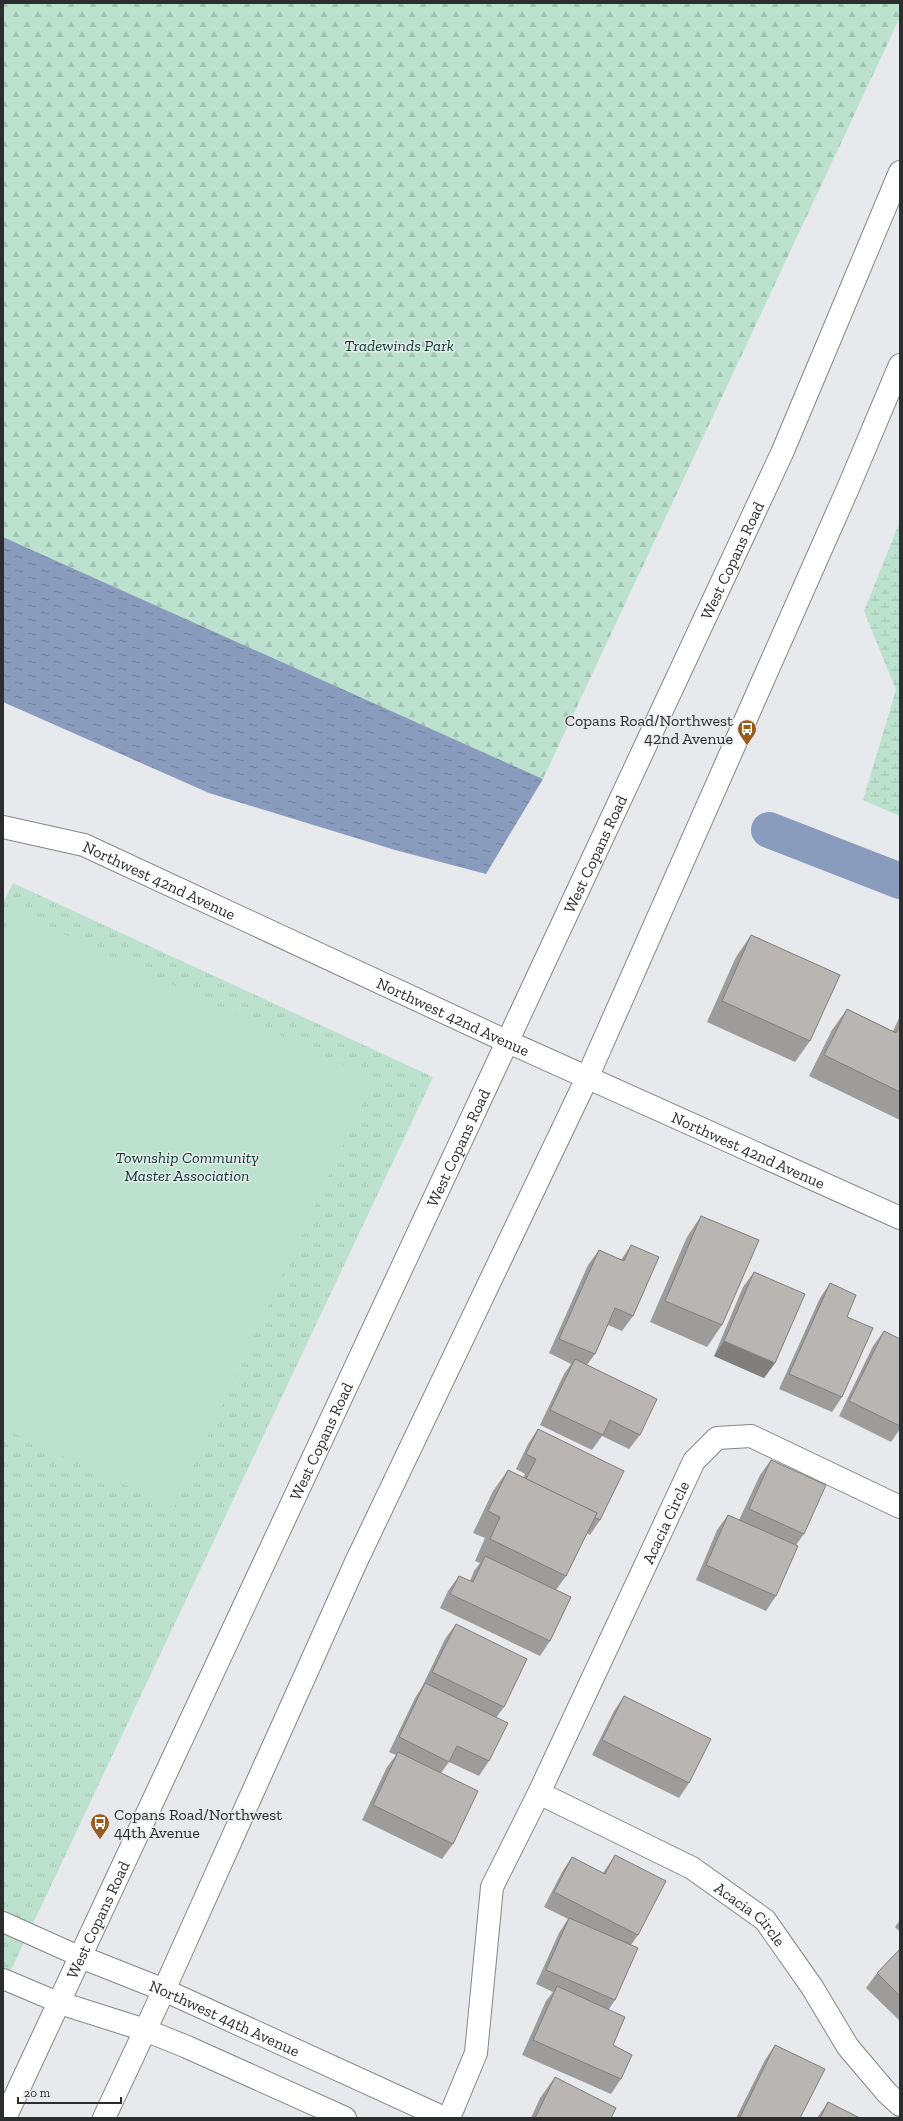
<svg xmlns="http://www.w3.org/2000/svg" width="903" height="2121" viewBox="0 0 903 2121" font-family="'Zilla Slab',serif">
<defs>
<pattern id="grass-tufts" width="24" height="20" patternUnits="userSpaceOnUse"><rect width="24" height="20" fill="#bce2cf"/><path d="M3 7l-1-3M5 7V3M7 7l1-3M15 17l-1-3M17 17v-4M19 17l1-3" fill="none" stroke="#a2c2b2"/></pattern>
<pattern id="forest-firs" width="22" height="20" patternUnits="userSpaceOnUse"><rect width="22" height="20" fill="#bce2cf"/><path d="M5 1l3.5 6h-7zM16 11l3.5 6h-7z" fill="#a2c2b2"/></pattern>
<pattern id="wetland-marsh" width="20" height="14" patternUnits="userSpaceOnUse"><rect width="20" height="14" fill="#bce2cf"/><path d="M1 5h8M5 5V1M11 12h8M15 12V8" fill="none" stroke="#a2c2b2"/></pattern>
<pattern id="water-ripples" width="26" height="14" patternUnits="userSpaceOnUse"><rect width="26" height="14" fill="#8a9cbd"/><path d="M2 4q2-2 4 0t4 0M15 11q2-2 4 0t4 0" fill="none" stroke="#71809a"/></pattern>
</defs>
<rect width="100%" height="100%" fill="#e8e9ec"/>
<polygon fill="url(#grass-tufts)" points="13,883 433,1077 3,1987 3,903"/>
<polygon fill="url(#forest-firs)" points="3,3 900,3 900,17 543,779 3,537"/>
<polygon fill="url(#wetland-marsh)" points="900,521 900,816 863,800 896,690 864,611"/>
<polygon fill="#bce2cf" points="14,911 374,1079 174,1508 3,1428 3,935"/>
<polygon fill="url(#water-ripples)" points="3,537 543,779 486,874 395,850 209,793 3,702"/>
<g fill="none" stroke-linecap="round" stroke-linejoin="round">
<polyline stroke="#8a9cbd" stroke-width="36" points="769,830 900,881"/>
<defs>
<g id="lane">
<polyline points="3,1922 81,1957"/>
<polyline points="3,1979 60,2003"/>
</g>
<g id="street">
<path id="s1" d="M3,827L84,845L506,1041L900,1218"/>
<path id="s2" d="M539,1793L692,1868L765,1920L812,1987L848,2047L887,2093L900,2105"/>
<path id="s3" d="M81,1957L164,1990L444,2118"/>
<polyline points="60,2003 145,2030 187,2047 345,2118"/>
<path id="s4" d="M449,2118L476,2053L492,1887L539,1793L694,1461L717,1438L751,1436L900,1507"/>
</g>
<g id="secondary">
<path id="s5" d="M5,2118L782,453L900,172"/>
<polyline points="104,2118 164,1990 356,1562 587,1078 849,486 900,365"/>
</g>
</defs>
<use href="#lane" stroke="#858688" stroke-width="22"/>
<use href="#street" stroke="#858688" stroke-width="24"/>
<use href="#secondary" stroke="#858688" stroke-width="24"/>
<use href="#lane" stroke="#fff" stroke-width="20"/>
<use href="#street" stroke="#fff" stroke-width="22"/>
<use href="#secondary" stroke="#fff" stroke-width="22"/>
</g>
<g fill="#9e9c9a">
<polygon points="751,935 810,1041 795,1062 707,1022 736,957"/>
<polygon points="847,1009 893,1031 900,1016 900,1120 809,1076 832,1030"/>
<polygon points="701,1216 722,1325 707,1347 650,1322 687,1237"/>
<polygon points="631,1245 633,1316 622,1331 608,1325 595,1354 587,1365 640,1435 629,1449 602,1436 592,1450 540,1425 564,1374 571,1364 549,1353 588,1265 599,1250 621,1260"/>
<polygon points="754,1272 775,1363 764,1378 714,1356 743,1287"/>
<polygon points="830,1283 847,1317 842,1397 832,1412 779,1389 820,1298"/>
<polygon points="884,1331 900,1339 900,1429 891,1442 839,1416 873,1346"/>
<polygon points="538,1429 600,1520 590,1535 587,1533 566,1576 556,1590 550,1641 540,1656 440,1608 448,1591 459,1576 470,1581 474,1571 480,1563 475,1561 485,1538 473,1533 493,1491 508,1470 523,1478 525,1474 516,1469 528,1444"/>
<polygon points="771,1460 804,1534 796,1545 776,1596 766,1611 696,1580 717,1530 728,1515 739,1520 760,1475"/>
<polygon points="456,1624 504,1707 496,1718 489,1761 479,1776 449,1762 441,1773 453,1844 442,1859 362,1820 387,1767 396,1755 389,1752 415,1698 422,1687 445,1639"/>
<polygon points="624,1696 689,1783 679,1798 592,1755 614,1711"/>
<polygon points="615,1855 638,1935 631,1945 615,2000 609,2009 613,2045 621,2079 611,2094 522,2055 546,2001 553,1992 536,1984 559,1933 568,1919 544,1907 562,1872 572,1857 603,1873"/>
<polygon points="900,1920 900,1932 895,1927"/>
<polygon points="900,1949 900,2021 866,1988 877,1973"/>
<polygon points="775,2045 800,2118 736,2118 765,2060"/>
<polygon points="555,2077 611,2118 531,2118 540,2098"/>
<polygon points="828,2102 860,2118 817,2118"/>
</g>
<polygon fill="#817f7d" points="724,1341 775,1363 764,1378 714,1356"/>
<g fill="#b8b5b3" stroke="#817f7d">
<polygon points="751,935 840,975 810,1041 722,1001"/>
<polygon points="847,1009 896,1033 900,1025 900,1092 824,1055"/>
<polygon points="701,1216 759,1240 722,1325 665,1301"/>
<polygon points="631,1245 659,1257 633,1316 615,1308 595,1354 559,1339 599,1250 624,1261"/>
<polygon points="754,1272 805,1294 775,1363 724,1341"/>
<polygon points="830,1283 856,1295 847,1317 873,1328 842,1397 789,1374"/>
<polygon points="884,1331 900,1339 900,1426 849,1401"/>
<polygon points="575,1359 657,1399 640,1435 610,1420 603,1435 550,1410"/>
<polygon points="538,1429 624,1471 600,1520 594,1517 597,1513 526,1479 536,1459 526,1454"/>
<polygon points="771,1460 826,1485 804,1534 749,1509"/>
<polygon points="508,1470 597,1513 566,1576 490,1539 500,1517 488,1511"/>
<polygon points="728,1515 798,1546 776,1596 706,1565"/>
<polygon points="485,1556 571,1597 550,1641 450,1594 459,1576 473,1582"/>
<polygon points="456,1624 527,1659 504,1707 432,1672"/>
<polygon points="425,1683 508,1723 489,1761 457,1746 449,1762 399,1737"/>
<polygon points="624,1696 711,1739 689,1783 602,1740"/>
<polygon points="398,1752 478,1791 453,1844 373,1805"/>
<polygon points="615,1855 666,1881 638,1935 554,1892 572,1857 605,1874"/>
<polygon points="569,1918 638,1948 615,2000 546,1970"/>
<polygon points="900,1949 900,1996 877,1973"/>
<polygon points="557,1986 625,2017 613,2045 632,2055 621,2079 533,2040"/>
<polygon points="775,2045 825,2069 800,2118 743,2118 740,2117"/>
<polygon points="555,2077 616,2108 611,2118 535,2118"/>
<polygon points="828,2102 860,2118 820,2118"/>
</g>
<defs>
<symbol id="bus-pin" viewBox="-11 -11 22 30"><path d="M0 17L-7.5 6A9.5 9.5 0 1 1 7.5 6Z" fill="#985c1d" stroke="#e8e9ec"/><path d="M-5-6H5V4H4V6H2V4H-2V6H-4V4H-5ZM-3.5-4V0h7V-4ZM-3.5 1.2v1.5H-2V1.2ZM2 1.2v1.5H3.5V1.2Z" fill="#fff"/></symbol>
</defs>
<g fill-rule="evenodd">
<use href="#bus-pin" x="736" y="718" width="22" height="30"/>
<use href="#bus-pin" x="89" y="1812" width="22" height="30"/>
</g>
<g text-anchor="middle" stroke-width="3" stroke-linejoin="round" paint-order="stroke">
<g font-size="16" font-style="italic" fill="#003a27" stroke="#e8e9ec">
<text x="399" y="351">Tradewinds Park</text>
<text x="187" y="1163">Township Community<tspan x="187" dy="18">Master Association</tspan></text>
</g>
<g font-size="16" fill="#2c2d2e" stroke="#e8e9ec">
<text dy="6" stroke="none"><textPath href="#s5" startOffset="1719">West Copans Road</textPath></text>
<text dy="6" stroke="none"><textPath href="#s5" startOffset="1395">West Copans Road</textPath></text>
<text dy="6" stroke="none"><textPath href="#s1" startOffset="166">Northwest 42nd Avenue</textPath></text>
<text dy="6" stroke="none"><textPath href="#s1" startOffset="490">Northwest 42nd Avenue</textPath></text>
<text dy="6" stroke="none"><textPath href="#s5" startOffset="1071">West Copans Road</textPath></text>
<text dy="6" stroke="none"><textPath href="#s1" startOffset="814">Northwest 42nd Avenue</textPath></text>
<text dy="6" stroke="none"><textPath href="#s5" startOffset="747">West Copans Road</textPath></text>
<text dy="6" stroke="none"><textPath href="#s4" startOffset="641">Acacia Circle</textPath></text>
<text dy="6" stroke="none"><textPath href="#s2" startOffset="245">Acacia Circle</textPath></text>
<text dy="6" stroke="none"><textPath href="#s5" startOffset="219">West Copans Road</textPath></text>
<text dy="6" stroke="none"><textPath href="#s3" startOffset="156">Northwest 44th Avenue</textPath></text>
</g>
<g font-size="16" fill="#2c2d2e" stroke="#e8e9ec" text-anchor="end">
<text x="733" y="726">Copans Road/Northwest<tspan x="733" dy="18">42nd Avenue</tspan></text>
<text x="114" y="1820" text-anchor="start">Copans Road/Northwest<tspan x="114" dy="18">44th Avenue</tspan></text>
</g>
</g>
<rect width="903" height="2121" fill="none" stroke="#2c2d2e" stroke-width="8"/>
<path d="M18 2097v6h103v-6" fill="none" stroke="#2c2d2e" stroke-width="2"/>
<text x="24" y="2097" font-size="12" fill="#2c2d2e" stroke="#e8e9ec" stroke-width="3" paint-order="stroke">20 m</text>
</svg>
